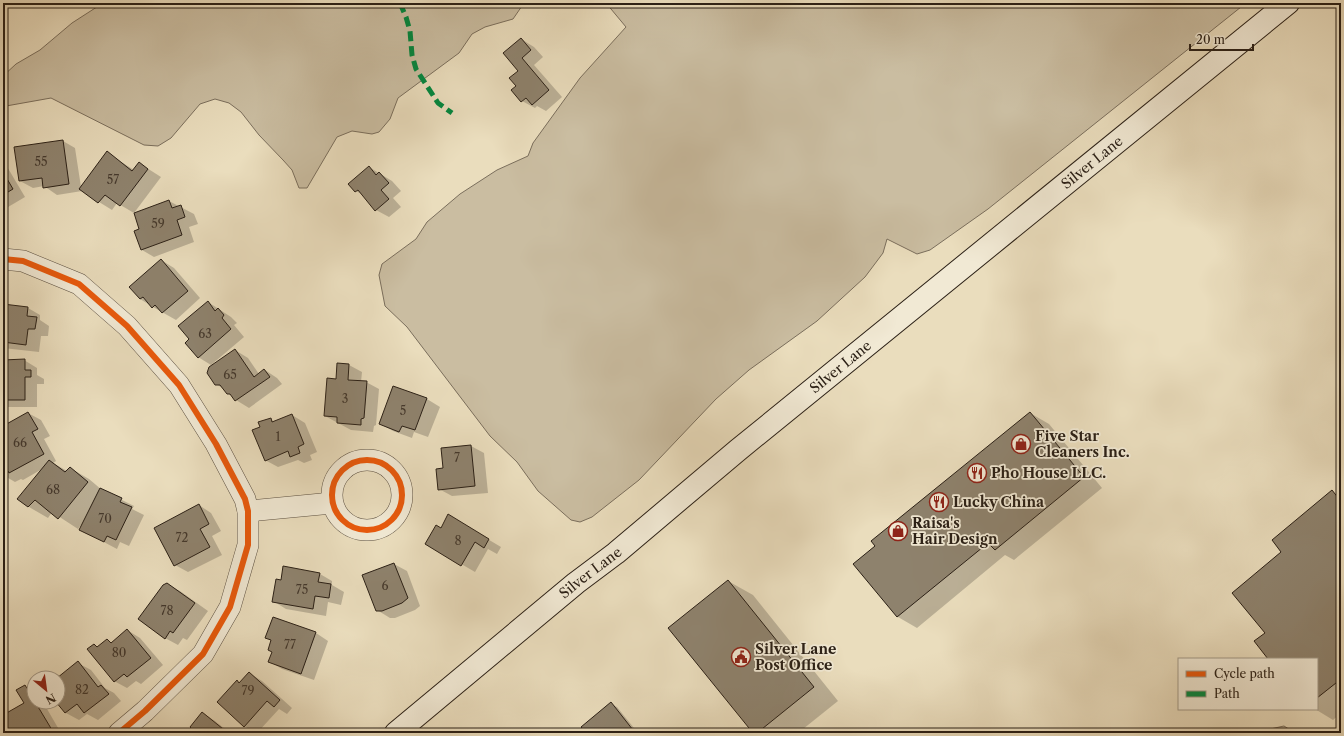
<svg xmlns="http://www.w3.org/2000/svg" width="1344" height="736" viewBox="0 0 1344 736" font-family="'Libre Caslon Text',serif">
<rect width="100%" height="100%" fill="#eaddbd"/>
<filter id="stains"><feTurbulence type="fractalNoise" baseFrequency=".005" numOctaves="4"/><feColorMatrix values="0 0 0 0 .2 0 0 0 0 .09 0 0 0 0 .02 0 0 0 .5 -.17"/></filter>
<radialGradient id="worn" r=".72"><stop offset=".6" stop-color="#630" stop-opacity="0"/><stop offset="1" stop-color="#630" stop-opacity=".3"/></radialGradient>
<g fill="#cabda1" stroke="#7a6e5c">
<polygon points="103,3 524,3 513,19 485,27 472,34 459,53 398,98 390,119 379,132 372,134 352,131 337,137 307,188 299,188 292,170 283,160 259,135 241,112 229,103 215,99 200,104 171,138 158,146 144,145 51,98 6,106 3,103 3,76 16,64 40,50 72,23"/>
<polygon points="606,3 1246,3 988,209 930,250 917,254 887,239 883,253 865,277 817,321 749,370 716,399 639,480 592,517 580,522 571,520 538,491 517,462 490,436 407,327 385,306 379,275 382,264 416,239 427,222 460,194 497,170 528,156 533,143 580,78 626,27"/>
<polygon points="1284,726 1295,733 1252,733"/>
</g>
<g fill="#0003">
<polygon points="521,39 534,47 543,57 534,65 562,97 546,111 537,106 535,108 522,101 518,86"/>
<polygon points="63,141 75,148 81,187 107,153 134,170 139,163 161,177 134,213 117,203 112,210 99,202 82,189 82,191 57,195 44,186 33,188 20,181"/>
<polygon points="3,163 6,165 25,197 3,210"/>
<polygon points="369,167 392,181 401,191 393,198 401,207 389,217 376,210 365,196 356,191"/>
<polygon points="169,201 194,214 198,224 189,227 194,242 154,257 142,250 141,229"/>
<polygon points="161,260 174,268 200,298 176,320 153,307 140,299"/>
<polygon points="208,302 231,317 237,323 234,325 244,337 211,365 198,357 191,339"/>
<polygon points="3,305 28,308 40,315 40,320 49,326 48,336 41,336 39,352 3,348"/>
<polygon points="235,350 248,358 259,374 265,370 277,378 282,384 249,408 236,400 234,397 227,393 224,389 216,384"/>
<polygon points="24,360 37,368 37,375 44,379 44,384 37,384 37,407 3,407 3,361"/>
<polygon points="349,365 362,372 361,382 366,382 379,389 376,425 374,426 373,432 351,430 325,416 337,380"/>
<polygon points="394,388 427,399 440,407 428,437 414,432 412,438 393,431 381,424"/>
<polygon points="28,413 41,420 50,436 44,439 56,461 53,463 67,471 70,468 89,479 102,490 134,506 132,509 144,515 129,546 120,542 117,549 81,530 84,521 78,529 52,512 48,518 29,507 19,499 44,468 23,480 21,479 15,482 3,475 3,427"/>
<polygon points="1030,413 1049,424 1102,488 1014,560 1005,555 917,628 898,617 854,564"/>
<polygon points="292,415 305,423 317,452 310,455 312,460 304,463 298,460 278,467 265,460 261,428 270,419 275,422"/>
<polygon points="471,446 484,453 488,493 452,496 439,489 444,469"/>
<polygon points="1332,492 1341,497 1341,713 1333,720 1315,709 1317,709 1317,659 1270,659 1266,633 1283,552"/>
<polygon points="199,505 211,513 221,531 212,536 222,555 188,572 175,565"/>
<polygon points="449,516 501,547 497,554 488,549 475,572 427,544 441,529"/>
<polygon points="394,564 407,571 420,606 415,610 395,618 390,618 377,610"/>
<polygon points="320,574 332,581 332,585 344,592 341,605 328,602 326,616 286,609 273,601"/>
<polygon points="728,581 753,595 838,701 798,733 754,733"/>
<polygon points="167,584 180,591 208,611 187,640 183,638 178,645 165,638"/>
<polygon points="273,618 316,633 328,641 314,680 282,669 270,662 273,652 272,641 266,637"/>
<polygon points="127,630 140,638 163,665 141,684 136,681 127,688 114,681 94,645 98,647 107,640 112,643"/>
<polygon points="78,663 91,670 105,688 114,693 121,701 98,720 87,714 79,720 66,713 57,702 58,678"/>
<polygon points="249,673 262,681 292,708 287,714 279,709 257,733 244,726 237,681 240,683"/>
<polygon points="25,686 34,692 34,702 43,702 61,733 8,733 3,724 3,716 25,703"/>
<polygon points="611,704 617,707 638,733 587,733"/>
<polygon points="203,713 215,721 230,733 191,733"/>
</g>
<g fill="#8e826d" stroke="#2b2016">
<polygon points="521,38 531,50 522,58 549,90 532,105 526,98 521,102 511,90 516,86 509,78 518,71 503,53"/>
<polygon points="63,140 69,184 43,188 42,178 19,181 14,147"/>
<polygon points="107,151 132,171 139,162 148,169 120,206 105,195 98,203 79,189"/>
<polygon points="369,166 376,175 379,172 389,183 381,190 389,199 375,211 358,190 355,192 348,184"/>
<polygon points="3,172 13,189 3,195"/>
<polygon points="169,200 172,208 181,205 185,217 177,220 182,235 141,250 134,231 139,229 134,213"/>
<polygon points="161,259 188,291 162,313 155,305 152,308 143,297 140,299 129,287"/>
<polygon points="208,301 215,311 218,308 224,315 222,318 231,329 198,358 185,343 189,339 178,326"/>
<polygon points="3,304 28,307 27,316 37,317 35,329 28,329 26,345 3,342"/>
<polygon points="235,349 254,377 264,369 270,377 235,401 230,394 227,394 220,385 215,385 207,373 209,367"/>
<polygon points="25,359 25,370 31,370 31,377 25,377 25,400 3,400 3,360"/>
<polygon points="337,363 349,364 348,380 367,381 364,418 361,419 361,425 337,423 337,417 324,416 327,378 336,379"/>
<polygon points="393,386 427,398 415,430 402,426 399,432 379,424"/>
<polygon points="28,412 38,429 32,432 44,454 9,473 8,471 3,474 3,426"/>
<polygon points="1030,412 1084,477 995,550 988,543 897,617 853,564 875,546 871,541"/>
<polygon points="292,414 304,444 298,447 300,453 290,457 288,451 265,461 252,430 260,427 258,422 271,418 272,422"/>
<polygon points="471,445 475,486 438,490 436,469 443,468 441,448"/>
<polygon points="49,460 65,472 70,467 88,482 58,519 35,500 28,507 17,499"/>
<polygon points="100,488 122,498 120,502 132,507 116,540 107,536 104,542 79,530"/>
<polygon points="1332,490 1339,499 1341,498 1341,679 1317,698 1317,659 1268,659 1254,641 1265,633 1232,593 1281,552 1272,540"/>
<polygon points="199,504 209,524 200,529 210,547 174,566 154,528"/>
<polygon points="448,514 489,539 484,548 475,542 461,566 425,544 436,525 441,528"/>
<polygon points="394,563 408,598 402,603 382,611 376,611 362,575"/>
<polygon points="283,566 320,573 318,582 331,584 329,598 315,596 313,609 272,602 276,579 281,580"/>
<polygon points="728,580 814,687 757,733 753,733 668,628"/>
<polygon points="167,583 195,603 173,633 170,631 165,639 138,619 163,585"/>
<polygon points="273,617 316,632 301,674 268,662 272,652 268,650 271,640 265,638"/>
<polygon points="127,629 151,658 127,677 124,674 114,682 87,649 94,644 97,647 107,639 111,643"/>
<polygon points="78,661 98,687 101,685 109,694 84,713 77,704 65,713 56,702 58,702 58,678 57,678"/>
<polygon points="249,672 280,700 274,707 267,701 244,727 217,702 237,680 239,683"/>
<polygon points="25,685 52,730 48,733 7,733 3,726 3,715 24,703 16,690"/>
<polygon points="611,702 633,730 629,733 586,733 581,727"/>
<polygon points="202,712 228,733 190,733 192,729 190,727"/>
</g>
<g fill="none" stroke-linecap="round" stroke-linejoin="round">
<defs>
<g id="minor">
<polyline points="3,259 23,261 79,284 127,326 179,385 216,444 245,499 248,511 248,545 230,607 203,654 145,711 119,733"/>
<circle cx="367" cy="495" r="35"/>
<polyline points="248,511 332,503"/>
</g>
<g id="secondary">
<path id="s1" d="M396,733L576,583L616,553L738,450L1288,3"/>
</g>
</defs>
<use href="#minor" stroke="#5b4f40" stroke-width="22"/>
<use href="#secondary" stroke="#2b2016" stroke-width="24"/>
<use href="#minor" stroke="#f1e9d4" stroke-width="21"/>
<use href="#secondary" stroke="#f1e9d4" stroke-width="22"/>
<polyline stroke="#00873e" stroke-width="5" stroke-dasharray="10 5" stroke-linecap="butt" points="400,3 406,17 410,31 412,55 416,69 438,103 452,113"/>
<defs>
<g id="cycleway">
<polyline points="3,259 23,261 79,284 127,326 179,385 216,444 245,499 248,511 248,545 230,607 203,654 145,711 119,733"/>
<circle cx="367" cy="495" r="35"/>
</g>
</defs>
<use href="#cycleway" stroke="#f1e9d4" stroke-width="8"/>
<use href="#cycleway" stroke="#e8590c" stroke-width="6"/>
</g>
<defs>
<symbol id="shop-ring" viewBox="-11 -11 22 22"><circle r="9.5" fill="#f1e9d4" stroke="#8f2418" stroke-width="1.5"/><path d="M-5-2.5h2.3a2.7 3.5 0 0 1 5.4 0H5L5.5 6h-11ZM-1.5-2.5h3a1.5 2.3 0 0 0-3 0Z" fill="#8f2418"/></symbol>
<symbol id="restaurant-ring" viewBox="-11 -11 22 22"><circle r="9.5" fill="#f1e9d4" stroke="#8f2418" stroke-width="1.5"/><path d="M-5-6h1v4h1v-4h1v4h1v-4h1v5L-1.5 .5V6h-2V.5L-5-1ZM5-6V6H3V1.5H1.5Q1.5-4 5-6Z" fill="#8f2418"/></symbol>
<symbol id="civic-ring" viewBox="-11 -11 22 22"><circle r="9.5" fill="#f1e9d4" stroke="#8f2418" stroke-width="1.5"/><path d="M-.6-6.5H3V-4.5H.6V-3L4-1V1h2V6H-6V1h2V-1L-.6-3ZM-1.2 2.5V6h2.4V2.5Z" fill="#8f2418"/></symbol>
</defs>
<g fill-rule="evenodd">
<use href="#shop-ring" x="1010" y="433" width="22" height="22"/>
<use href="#restaurant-ring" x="966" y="462" width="22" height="22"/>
<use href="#restaurant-ring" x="928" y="491" width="22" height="22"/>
<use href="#shop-ring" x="887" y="520" width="22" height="22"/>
<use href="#civic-ring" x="730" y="646" width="22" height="22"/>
</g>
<g text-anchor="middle" stroke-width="3.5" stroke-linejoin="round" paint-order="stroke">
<g font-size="12" fill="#44382c">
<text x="41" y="166">55</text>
<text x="113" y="184">57</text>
<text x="158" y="228">59</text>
<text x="205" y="338">63</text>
<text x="230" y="379">65</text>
<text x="345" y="403">3</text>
<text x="403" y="415">5</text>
<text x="278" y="441">1</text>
<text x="20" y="447">66</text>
<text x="457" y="462">7</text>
<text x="53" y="494">68</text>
<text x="105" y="523">70</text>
<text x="182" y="542">72</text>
<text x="458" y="545">8</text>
<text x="385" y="590">6</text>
<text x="302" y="594">75</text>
<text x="167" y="615">78</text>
<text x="290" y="649">77</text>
<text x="119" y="657">80</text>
<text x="82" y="694">82</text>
<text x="248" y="695">79</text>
</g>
<g font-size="14" fill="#2b2016" stroke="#f1e9d4">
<text dy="5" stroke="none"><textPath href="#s1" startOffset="900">Silver Lane</textPath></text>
<text dy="5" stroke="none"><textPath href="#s1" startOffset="576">Silver Lane</textPath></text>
<text dy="5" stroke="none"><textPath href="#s1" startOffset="252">Silver Lane</textPath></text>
</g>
<g font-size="14" font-weight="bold" fill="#2b2016" stroke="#f1e9d4" text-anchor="start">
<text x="1035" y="441">Five Star<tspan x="1035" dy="16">Cleaners Inc.</tspan></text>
<text x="991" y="478">Pho House LLC.</text>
<text x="953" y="507">Lucky China</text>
<text x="912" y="528">Raisa's<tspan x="912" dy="16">Hair Design</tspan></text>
<text x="755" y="654">Silver Lane<tspan x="755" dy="16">Post Office</tspan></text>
</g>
</g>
<rect width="1344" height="736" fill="none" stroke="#eaddbd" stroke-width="16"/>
<rect x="4" y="4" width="1336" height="728" fill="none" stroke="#2b2016" stroke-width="2"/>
<rect x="8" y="8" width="1328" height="720" fill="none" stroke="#2b2016"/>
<rect x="1178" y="658" width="140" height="52" fill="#f1e9d4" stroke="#a29988"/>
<rect x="1186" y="671" width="20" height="6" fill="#e8590c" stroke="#a29988"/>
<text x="1214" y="678" font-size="12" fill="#2b2016">Cycle path</text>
<rect x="1186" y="691" width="20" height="6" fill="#00873e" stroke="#a29988"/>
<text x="1214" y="698" font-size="12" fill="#2b2016">Path</text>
<g transform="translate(46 690) rotate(151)"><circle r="19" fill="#f1e9d4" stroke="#a29988"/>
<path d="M0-3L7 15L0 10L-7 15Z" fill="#8f2418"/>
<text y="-6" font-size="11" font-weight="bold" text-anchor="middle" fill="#2b2016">N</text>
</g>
<path d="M1190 44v6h63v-6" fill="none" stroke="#2b2016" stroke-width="2"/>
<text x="1196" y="44" font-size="12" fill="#2b2016" stroke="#f1e9d4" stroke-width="3" paint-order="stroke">20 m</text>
<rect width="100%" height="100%" filter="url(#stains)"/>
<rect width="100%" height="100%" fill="url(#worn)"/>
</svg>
